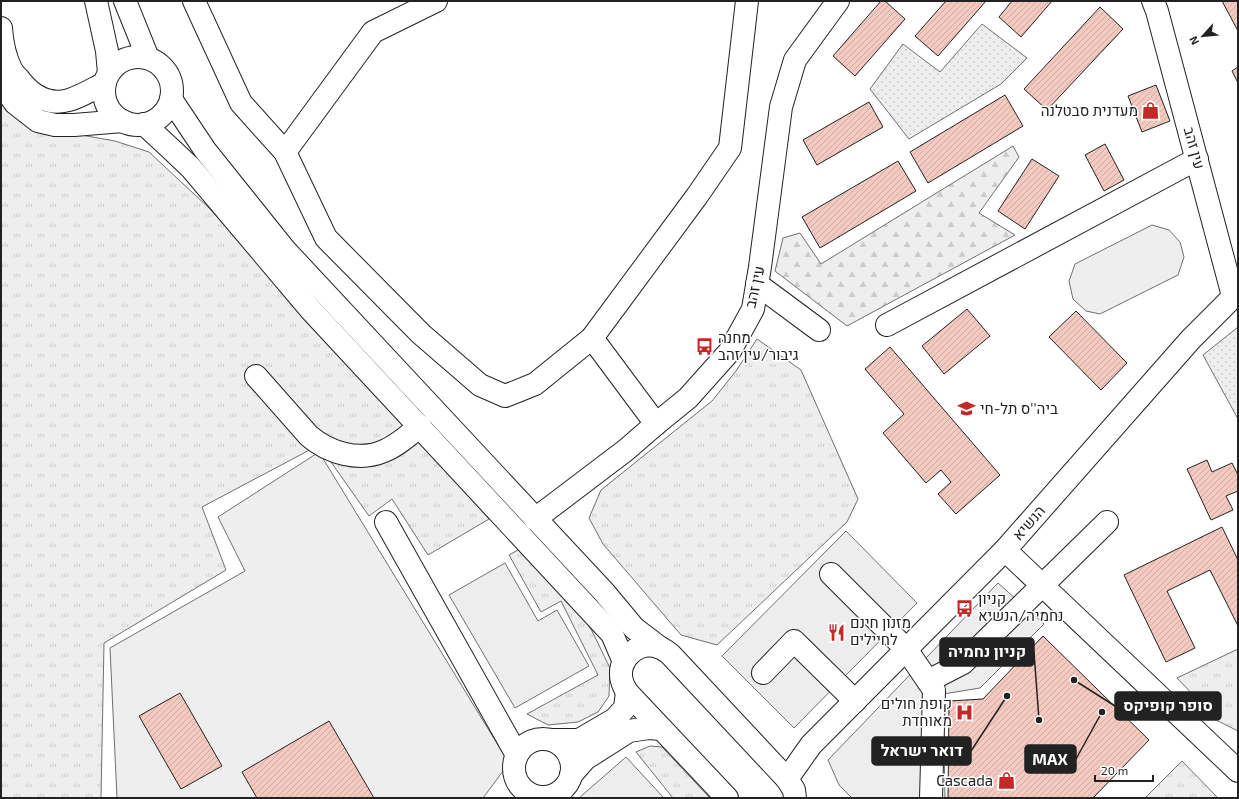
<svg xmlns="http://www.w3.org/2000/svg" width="1239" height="799" viewBox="0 0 1239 799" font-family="'Exo 2',Heebo,sans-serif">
<defs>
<pattern id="grass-tufts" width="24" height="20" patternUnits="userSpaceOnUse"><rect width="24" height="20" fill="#eee"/><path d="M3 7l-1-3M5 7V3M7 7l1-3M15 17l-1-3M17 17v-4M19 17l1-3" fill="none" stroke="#ccc"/></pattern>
<pattern id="forest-firs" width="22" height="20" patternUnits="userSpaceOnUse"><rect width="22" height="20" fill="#eee"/><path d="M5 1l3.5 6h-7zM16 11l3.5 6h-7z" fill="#ccc"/></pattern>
<pattern id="park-dots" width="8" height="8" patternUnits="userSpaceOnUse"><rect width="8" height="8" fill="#eee"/><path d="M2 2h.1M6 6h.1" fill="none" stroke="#ccc" stroke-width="1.8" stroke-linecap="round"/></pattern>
<pattern id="building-hatch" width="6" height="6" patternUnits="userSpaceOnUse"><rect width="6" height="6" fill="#f3c9c0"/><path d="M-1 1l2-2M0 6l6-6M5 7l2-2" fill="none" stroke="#d0aca5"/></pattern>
</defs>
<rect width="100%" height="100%" fill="#fff"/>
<g fill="url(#grass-tufts)" stroke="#6f6f6f">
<polygon points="1,99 25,125 115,141 149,152 209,208 489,519 428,555 392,499 369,516 319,445 202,507 226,570 104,643 101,798 1,798"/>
<polygon points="757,339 801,370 858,499 847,522 717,645 681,635 603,544 589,518 601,490 712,401 736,371"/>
<polygon points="525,546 564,588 592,631 610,668 609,696 598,712 578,722 548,725 527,714 598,675 561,601 541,612 509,555"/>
<polygon points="1238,649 1238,731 1218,721 1177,678"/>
<polygon points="650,746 662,747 710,798 673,798 636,752"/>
<polygon points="1182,761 1218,798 1145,798"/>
</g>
<polygon fill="url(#forest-firs)" stroke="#6f6f6f" points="1013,146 1019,157 979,213 1015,235 847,326 775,271 783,238 800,233 821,264"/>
<g fill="url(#park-dots)" stroke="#6f6f6f">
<polygon points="982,24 1027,58 1001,84 909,139 870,89 903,44 940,72"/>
<polygon points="1238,327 1238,419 1203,355"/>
</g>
<g fill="#eee" stroke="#6f6f6f">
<polygon points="1152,225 1169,230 1180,242 1184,257 1178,275 1100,314 1086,311 1073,299 1069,281 1075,264"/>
<polygon points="319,452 509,763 483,798 117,798 110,648 245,571 218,517"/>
</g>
<g fill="#ededed" stroke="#6f6f6f">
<polygon points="846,531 917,603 794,728 722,656"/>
<polygon points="505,563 538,621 557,610 589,666 515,708 449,595"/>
<polygon points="998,583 1044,624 980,688 943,694 945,798 852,798 839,785 828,760"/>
<polygon points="626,757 664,798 579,798"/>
</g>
<g fill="url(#building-hatch)" stroke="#222">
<polygon points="881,1 885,1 905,19 855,76 833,56"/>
<polygon points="946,1 986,1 938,56 915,36"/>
<polygon points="1012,1 1052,1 1021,37 999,17"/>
<polygon points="1222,1 1238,1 1238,31"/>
<polygon points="1100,7 1123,29 1047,110 1024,89"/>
<polygon points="1238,67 1238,83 1232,71"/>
<polygon points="1156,85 1170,121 1142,132 1128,96"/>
<polygon points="1005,95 1023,126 928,183 910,152"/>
<polygon points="869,102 883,127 817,165 803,140"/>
<polygon points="1105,144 1124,180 1104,191 1085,155"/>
<polygon points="1032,159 1059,176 1025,229 998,211"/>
<polygon points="898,161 916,191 820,248 802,217"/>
<polygon points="967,309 990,336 944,374 922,346"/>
<polygon points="1076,311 1127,363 1101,390 1049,337"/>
<polygon points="890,347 1000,475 956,514 938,494 951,482 941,470 926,483 883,433 904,414 865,369"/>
<polygon points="1207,460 1212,472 1232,463 1238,475 1238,491 1226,496 1233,510 1211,520 1187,469"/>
<polygon points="1222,527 1238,560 1238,626 1210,570 1167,591 1195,648 1166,662 1124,575"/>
<polygon points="1043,636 1149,740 1093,798 948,798 949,701 983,699"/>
<polygon points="180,693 222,766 181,789 139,716"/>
<polygon points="329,721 374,798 257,798 242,772"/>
</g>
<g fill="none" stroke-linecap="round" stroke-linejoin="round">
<defs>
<g id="minor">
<polyline points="194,1 241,103 285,152 326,238 421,334 480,385 505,396 535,384 592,338 697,196 730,148 747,1"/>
<polyline points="1153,1 1157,11 1233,296"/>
<path d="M1,28C2,42 5,57 11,69C13,73 16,76 19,79C31,95 48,106 69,100C82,96 93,89 105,83"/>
<polyline points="1,83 15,103 38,121 55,125 74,125 123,121"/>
<polyline points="285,152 373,32 436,1"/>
<polyline points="757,284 819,330"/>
<polyline points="887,325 1197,159"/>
<polyline points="592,338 656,424"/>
<path d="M256,376L309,436C329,453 359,462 384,451C397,446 409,435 420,426"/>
<polyline points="535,519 626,450 656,424 688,398 730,351 753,309 760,267 781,107 795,60 838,1"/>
<polyline points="386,522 517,755"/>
<polyline points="1005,550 1238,771"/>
<polyline points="831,574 906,649 934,690 931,798"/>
<polyline points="763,673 794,641 855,701"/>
<polyline points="928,681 963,663 1107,522"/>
<circle cx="543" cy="768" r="29"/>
<polyline points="553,740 579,740 615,719 625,708 627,692"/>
<polyline points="571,775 585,759 629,731 649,728 661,729"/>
<polyline points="787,779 811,745 1005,550 1191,339 1238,292"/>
</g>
<g id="highway">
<polyline points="96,1 107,51 109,73"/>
<polyline points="125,1 148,58"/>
<circle cx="138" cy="91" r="34"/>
<polyline points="171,99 205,150 285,250 604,592 634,628 659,647"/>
<polyline points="144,124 171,149 191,168 310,309 612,634 624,662"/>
<path d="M727,798L627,692C624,687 621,682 621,675C620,658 637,643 654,646C660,647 665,650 670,654L787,779L794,790L795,798"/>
</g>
</defs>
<use href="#minor" stroke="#222" stroke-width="24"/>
<use href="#highway" stroke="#222" stroke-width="24"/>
<use href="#minor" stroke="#fff" stroke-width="22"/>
<use href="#highway" stroke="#fff" stroke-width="22"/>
</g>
<defs>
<symbol id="shop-bare" viewBox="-9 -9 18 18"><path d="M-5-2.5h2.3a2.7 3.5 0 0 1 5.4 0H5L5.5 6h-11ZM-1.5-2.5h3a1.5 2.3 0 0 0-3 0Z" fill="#c62828" stroke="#fff" stroke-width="2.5" paint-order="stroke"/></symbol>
<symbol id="bus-bare" viewBox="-9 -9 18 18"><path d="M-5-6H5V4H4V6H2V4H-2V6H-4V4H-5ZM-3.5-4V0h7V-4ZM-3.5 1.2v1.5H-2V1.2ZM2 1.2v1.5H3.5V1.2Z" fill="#c62828" stroke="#fff" stroke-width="2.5" paint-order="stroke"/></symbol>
<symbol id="school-bare" viewBox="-9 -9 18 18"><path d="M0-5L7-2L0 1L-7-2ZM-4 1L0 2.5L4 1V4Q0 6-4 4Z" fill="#c62828" stroke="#fff" stroke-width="2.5" paint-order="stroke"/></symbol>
<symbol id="restaurant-bare" viewBox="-9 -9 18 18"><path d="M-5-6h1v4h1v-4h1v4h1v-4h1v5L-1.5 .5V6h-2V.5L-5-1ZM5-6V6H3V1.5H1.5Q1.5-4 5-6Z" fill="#c62828" stroke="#fff" stroke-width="2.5" paint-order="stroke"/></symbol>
<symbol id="hospital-bare" viewBox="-9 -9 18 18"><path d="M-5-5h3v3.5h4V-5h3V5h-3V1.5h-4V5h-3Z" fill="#c62828" stroke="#fff" stroke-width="2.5" paint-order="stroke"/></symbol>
</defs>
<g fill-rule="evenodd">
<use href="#shop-bare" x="1138" y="98" width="25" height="25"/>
<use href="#bus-bare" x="692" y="334" width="25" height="25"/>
<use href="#school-bare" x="954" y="396" width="25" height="25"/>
<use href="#bus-bare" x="952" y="596" width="25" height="25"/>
<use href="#restaurant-bare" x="824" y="620" width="25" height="25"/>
<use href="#hospital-bare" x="952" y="700" width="25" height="25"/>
<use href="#shop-bare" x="994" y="768" width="25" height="25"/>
</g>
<g text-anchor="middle" stroke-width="3" stroke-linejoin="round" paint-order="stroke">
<g font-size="15" fill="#222" stroke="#fff" text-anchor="start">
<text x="1138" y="116" text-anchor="end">מעדנית סבטלנה</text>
<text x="718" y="343">מחנה<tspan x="718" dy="17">גיבור/עין זהב</tspan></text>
<text x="980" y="414">ביה''ס תל-חי</text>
<text x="978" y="604">קניון<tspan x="978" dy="17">נחמיה/הנשיא</tspan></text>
<text x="850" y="628">מזנון חינם<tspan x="850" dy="17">לחיילים</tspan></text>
<text x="952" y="709" text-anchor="end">קופת חולים<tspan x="952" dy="17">מאוחדת</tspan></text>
<text x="993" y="786" text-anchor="end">Cascada</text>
</g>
<g font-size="15" fill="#222" stroke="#fff">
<text transform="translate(1194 148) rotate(75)" y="5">עין זהב</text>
<text transform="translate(755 287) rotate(-77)" y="5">עין זהב</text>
<text transform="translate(1029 523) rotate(-49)" y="5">הנשיא</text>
</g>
</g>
<path fill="none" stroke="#222" stroke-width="1.5" d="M1039 720L1034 652M1074 680L1115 706M1007 696L971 751M1102 712L1076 759"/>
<g fill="#222" stroke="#fff" stroke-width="1.5">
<circle cx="1039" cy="720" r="4"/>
<circle cx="1074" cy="680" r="4"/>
<circle cx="1007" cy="696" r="4"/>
<circle cx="1102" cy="712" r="4"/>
</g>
<g fill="#222" stroke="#222" stroke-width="1.5">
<rect x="940" y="638" width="94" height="28" rx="4"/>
<rect x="1115" y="692" width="106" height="28" rx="4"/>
<rect x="872" y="737" width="99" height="28" rx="4"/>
<rect x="1025" y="745" width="51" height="28" rx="4"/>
</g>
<g font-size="16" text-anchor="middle" font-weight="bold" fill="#fff">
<text x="987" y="657">קניון נחמיה</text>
<text x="1168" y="711">סופר קופיקס</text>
<text x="922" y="756">דואר ישראל</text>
<text x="1050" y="765">MAX</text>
</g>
<rect width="1239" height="799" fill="none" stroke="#222222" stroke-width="4"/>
<g transform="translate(1203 36) rotate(243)" stroke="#ffffff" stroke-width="3" paint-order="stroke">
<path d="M0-3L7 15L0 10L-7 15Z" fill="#222222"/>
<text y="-6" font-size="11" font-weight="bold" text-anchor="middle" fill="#222222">N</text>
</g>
<path d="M1095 775v6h58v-6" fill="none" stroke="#222222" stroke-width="2"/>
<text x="1101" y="775" font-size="12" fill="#222222" stroke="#ffffff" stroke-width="3" paint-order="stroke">20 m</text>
</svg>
